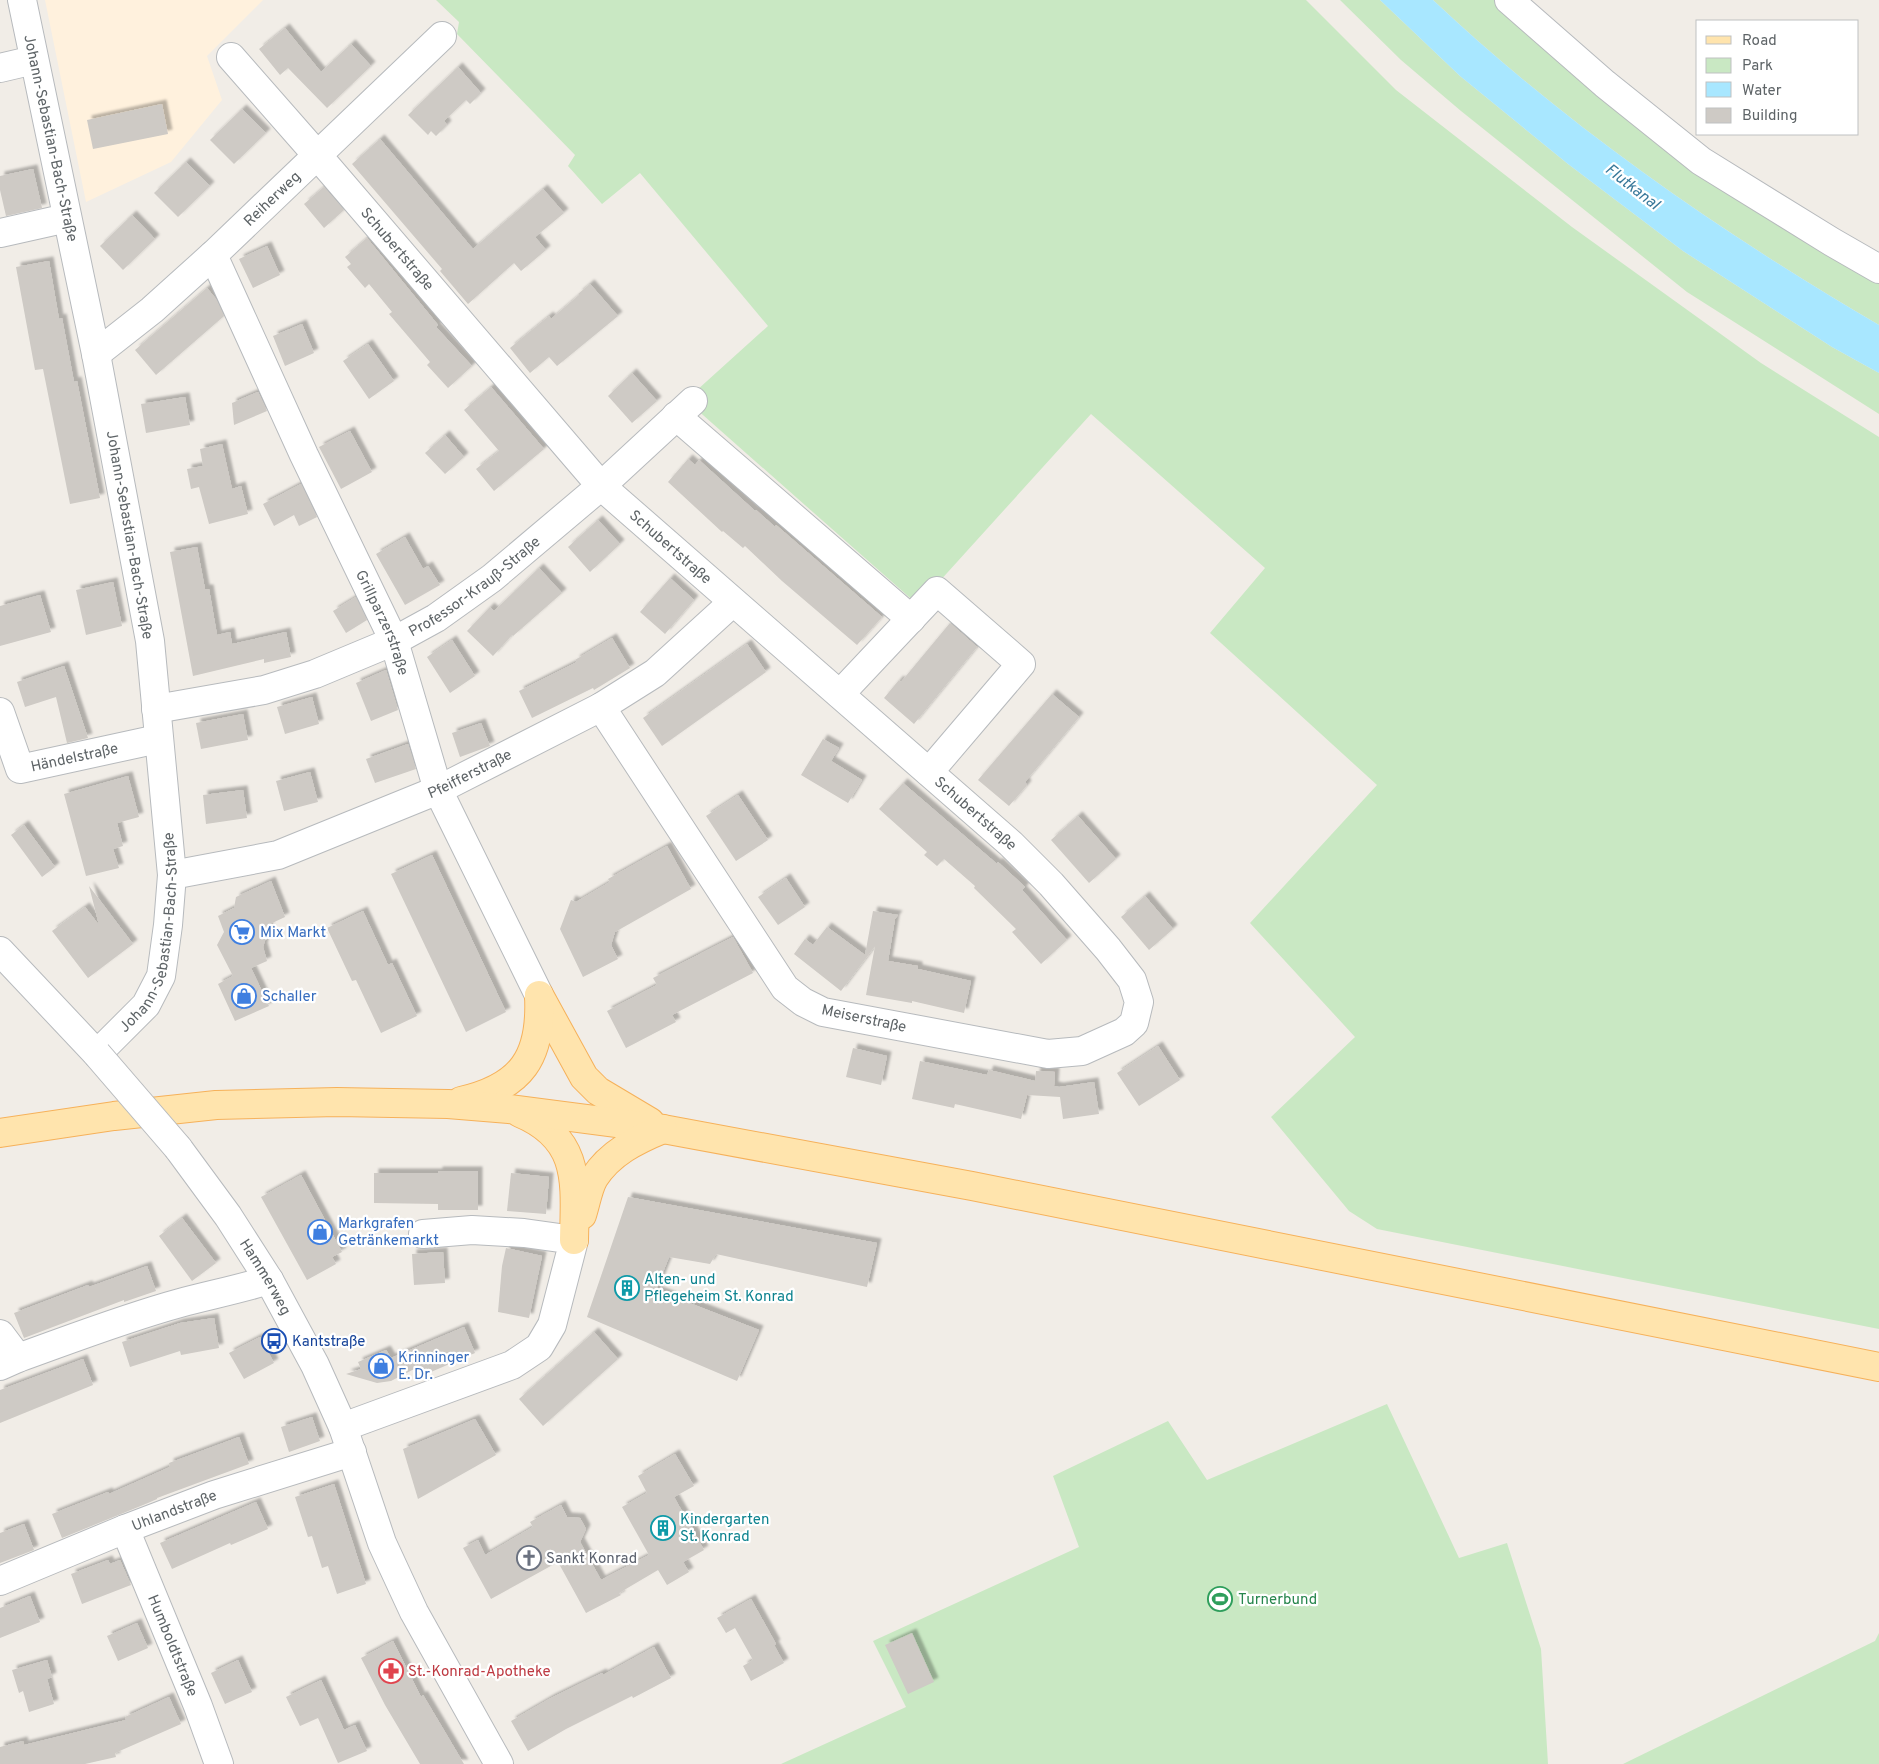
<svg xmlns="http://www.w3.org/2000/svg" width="1879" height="1764" viewBox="0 0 1879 1764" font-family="Overpass,sans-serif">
<defs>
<filter id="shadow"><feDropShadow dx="4.5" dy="-4.5" stdDeviation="1" flood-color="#0004"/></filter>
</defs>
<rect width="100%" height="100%" fill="#f1ede7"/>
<polygon fill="#fff1dd" points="45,0 263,0 207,56 222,100 171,162 86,202"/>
<g fill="#c9e8c3">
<polygon points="436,0 1306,0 1396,90 1572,227 1761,363 1879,437 1879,1329 1377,1229 1349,1211 1271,1117 1355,1037 1250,923 1377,785 1210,633 1265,568 1091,414 938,583 917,604 686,400 768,326 640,173 602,204 568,166 575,155 457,34 459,22"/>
<polygon points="1340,0 1380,0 1460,76 1568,164 1683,251 1832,347 1879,373 1879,414 1687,292 1461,111 1401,60"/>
<path d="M1433,0H1499L1879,276V325C1720,232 1567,126 1433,0Z"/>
<polygon points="1387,1404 1459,1558 1507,1543 1541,1649 1548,1764 781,1764 906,1707 873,1641 1079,1547 1053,1476 1168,1421 1207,1480"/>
<polygon points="1879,1633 1879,1764 1623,1764 1875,1641"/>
</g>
<path fill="#a8e7ff" d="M1380,0H1433C1567,126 1720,232 1879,325V373L1832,347L1683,251L1568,164L1460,76Z"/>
<g fill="#cecac5" filter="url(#shadow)">
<polygon points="285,28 321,72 351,44 371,66 327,108 288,68 280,75 259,49"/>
<polygon points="458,67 481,93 470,104 466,100 444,121 447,125 436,136 431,131 428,135 408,115"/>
<polygon points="162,104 168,134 93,149 87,120"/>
<polygon points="242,109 266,133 234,164 210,140"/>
<polygon points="380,139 473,249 543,189 564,213 535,237 546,250 521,271 514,263 468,304 440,271 442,269 352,164"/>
<polygon points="186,162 210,186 178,217 154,193"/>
<polygon points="33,169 42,208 6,216 0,190 0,176"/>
<polygon points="324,187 344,210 324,228 304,204"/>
<polygon points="132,215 155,239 123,270 100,246"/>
<polygon points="367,238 438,325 436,327 472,366 448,388 427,365 430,362 389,314 392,312 369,284 365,288 347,267 351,264 345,257"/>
<polygon points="267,246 280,275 253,288 239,259"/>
<polygon points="49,261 59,319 62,318 74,382 77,381 100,498 70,504 43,369 35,370 16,267"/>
<polygon points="590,284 618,316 557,366 549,357 530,373 510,348 549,316 551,319 579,295 578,294"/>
<polygon points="207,288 216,299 224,316 156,375 135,350"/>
<polygon points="302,324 314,353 285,366 273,336"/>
<polygon points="368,344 394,381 369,399 343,361"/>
<polygon points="632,373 657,401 632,423 608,396"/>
<polygon points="491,387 544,449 494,491 476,469 499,451 464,410"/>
<polygon points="258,392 267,411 234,425 232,403"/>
<polygon points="185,397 190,425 146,433 141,404"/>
<polygon points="350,431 372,472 341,489 319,447"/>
<polygon points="445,435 464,457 445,474 425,453"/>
<polygon points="222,444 232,489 241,486 248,514 209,524 199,487 191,489 187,469 203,466 200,449"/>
<polygon points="688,459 695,465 699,460 755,511 756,510 775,527 776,525 882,617 857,645 782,581 745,546 743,548 723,531 722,532 668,482"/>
<polygon points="301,484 317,517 299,526 294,515 274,526 263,504"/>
<polygon points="598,520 620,544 590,572 568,547"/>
<polygon points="405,537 423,569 428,566 440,585 405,605 376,554"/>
<polygon points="197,547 205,589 209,589 217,635 230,632 232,644 286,632 291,657 264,663 264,659 193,676 170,552"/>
<polygon points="539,568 562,593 513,636 512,635 493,656 467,631 490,607 494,611"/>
<polygon points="670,578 694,600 665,634 640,612"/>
<polygon points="113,582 122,626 86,635 76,590"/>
<polygon points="40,595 51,632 0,646 0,606"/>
<polygon points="356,597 367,620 346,633 333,611"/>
<polygon points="950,623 977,647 914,724 884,698 899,680 901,682"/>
<polygon points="612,638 630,668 594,690 593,688 532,718 519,691 577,662 575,660"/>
<polygon points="452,640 475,676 450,693 427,657"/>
<polygon points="747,644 766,672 662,746 643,718"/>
<polygon points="64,666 88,738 67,743 56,697 25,707 17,682"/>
<polygon points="386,670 398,710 371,721 356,683"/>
<polygon points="1052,694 1079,717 1025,782 1027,785 1009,806 978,780"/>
<polygon points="312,697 319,724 285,734 277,707"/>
<polygon points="243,714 248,740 201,749 196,723"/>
<polygon points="481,723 490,746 460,757 452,733"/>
<polygon points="823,739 839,748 831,761 862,780 848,803 801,775"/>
<polygon points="408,744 416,769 375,783 366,759"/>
<polygon points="310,772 318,802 284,811 276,781"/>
<polygon points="128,776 139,817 117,823 123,846 113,849 119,868 86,876 64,794"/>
<polygon points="903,783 997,864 998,862 1025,887 1022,890 1067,940 1041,964 1012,932 1016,929 974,888 975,886 944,859 937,866 924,855 927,852 879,809"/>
<polygon points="243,790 247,818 206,824 203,795"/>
<polygon points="738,795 768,840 736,861 706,816"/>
<polygon points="1078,816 1116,859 1089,883 1051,840"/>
<polygon points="24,825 55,867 42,877 11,835"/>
<polygon points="667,846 691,889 615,932 611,945 618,959 583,977 560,929 571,900 576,902 610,882 608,879"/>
<polygon points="432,855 506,1012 466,1032 391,874"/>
<polygon points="786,878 805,907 778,925 758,897"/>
<polygon points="271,881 285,917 270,924 263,947 267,961 251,968 269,1006 235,1021 218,984 233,976 217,945 224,932 218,916 234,908 236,897"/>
<polygon points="89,886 133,944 88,978 52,931 85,907 99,925"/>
<polygon points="1145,896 1173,929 1149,950 1121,917"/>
<polygon points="363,911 388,965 392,963 417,1016 381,1033 356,980 352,981 327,928"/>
<polygon points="873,911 898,915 895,919 888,961 918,966 918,969 971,981 964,1013 912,1001 912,1003 866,995 875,946 841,991 794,954 805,939 813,945 827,927 865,955"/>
<polygon points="733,937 753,973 672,1015 676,1022 626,1048 607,1011 657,985 653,978"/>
<polygon points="1158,1046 1180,1080 1139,1106 1117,1073"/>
<polygon points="853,1048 887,1056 881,1085 846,1077"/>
<polygon points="920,1061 987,1075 989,1070 1035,1081 1036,1071 1055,1072 1054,1086 1059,1087 1094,1082 1099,1114 1063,1119 1060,1097 1027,1095 1021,1119 955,1104 954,1108 912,1099"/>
<polygon points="438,1171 478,1171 478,1210 438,1210 438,1204 374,1203 374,1173 438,1173"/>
<polygon points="511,1173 549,1177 546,1214 507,1211"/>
<polygon points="301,1175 342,1252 332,1257 336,1264 307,1280 261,1197"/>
<polygon points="628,1197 877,1243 867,1287 716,1254 710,1264 669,1257 656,1290 759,1330 737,1381 587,1317"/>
<polygon points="182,1218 216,1263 192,1281 159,1236"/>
<polygon points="506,1248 542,1256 529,1318 498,1312 502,1266"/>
<polygon points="443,1252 445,1283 414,1285 412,1254"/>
<polygon points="147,1266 156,1291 124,1302 124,1300 24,1338 14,1313 88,1285 89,1287"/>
<polygon points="214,1318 219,1348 181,1355 180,1351 130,1367 122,1342 180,1323"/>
<polygon points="464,1327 475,1353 424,1375 420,1366 391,1381 377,1383 346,1374 361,1369 358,1362 386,1350 391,1358"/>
<polygon points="594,1332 618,1359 543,1426 519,1399"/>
<polygon points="260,1337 274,1363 244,1379 229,1353"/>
<polygon points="83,1359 93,1385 0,1423 0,1390"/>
<polygon points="312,1417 320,1441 289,1452 281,1427"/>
<polygon points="475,1419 496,1455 418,1499 403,1449"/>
<polygon points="239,1437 249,1464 157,1498 157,1499 148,1503 62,1538 52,1514 108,1492 109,1494 170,1467 169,1463"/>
<polygon points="675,1454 694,1486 674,1497 704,1550 683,1562 689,1572 667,1585 658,1570 619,1593 621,1595 586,1613 558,1562 491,1599 463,1548 478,1540 485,1555 533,1527 530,1522 561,1505 567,1517 580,1518 586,1529 580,1542 601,1580 649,1555 622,1507 647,1493 638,1476"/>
<polygon points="334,1484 366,1584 337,1594 328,1566 322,1568 312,1536 308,1537 295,1497"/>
<polygon points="256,1502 268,1529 231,1545 230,1543 172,1569 160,1543"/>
<polygon points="24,1524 34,1550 0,1563 0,1533"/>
<polygon points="108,1560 110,1564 120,1560 131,1585 82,1604 71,1574"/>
<polygon points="30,1596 40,1622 0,1638 0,1608"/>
<polygon points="751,1599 776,1644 774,1645 784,1663 751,1681 743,1666 753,1660 735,1628 726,1633 717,1618"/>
<polygon points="137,1623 148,1648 118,1661 107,1636"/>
<polygon points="912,1633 934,1682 908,1694 885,1645"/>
<polygon points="393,1641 421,1697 423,1695 464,1764 420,1764 385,1705 361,1658"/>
<polygon points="654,1647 671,1678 633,1698 632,1696 566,1729 528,1751 511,1721 551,1698 602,1673 603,1675"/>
<polygon points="47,1660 52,1677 47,1679 54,1704 29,1712 23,1691 19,1693 12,1670"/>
<polygon points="238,1660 252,1692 225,1704 211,1673"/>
<polygon points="321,1680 344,1730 355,1725 367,1751 338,1763 318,1718 300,1726 286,1697"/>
<polygon points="169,1697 181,1724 115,1753 116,1757 85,1764 0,1764 0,1747 23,1741 24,1745 126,1720 125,1717"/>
</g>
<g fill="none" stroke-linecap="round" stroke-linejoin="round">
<defs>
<g id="minor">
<polyline points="1509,0 1605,84 1701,161 1832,242 1879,269"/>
<path id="s1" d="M231,57L317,155L601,486L1011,844L1051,884L1108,949L1132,980L1139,1002L1134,1023L1124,1032L1082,1051L1048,1054L823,1012L803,1002L785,988L601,707"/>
<polyline points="0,68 34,60"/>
<polyline points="0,233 67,218"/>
<path id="s2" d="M213,255L304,455L394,641L438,790L539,995"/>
<path id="s3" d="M96,354L152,310L213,255L442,36"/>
<polyline points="676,416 911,619"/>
<polyline points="840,694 937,591 1021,664 929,772"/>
<path id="s4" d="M156,709L264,690L315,674L394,641L436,618L492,578L601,486L693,401"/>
<path id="s5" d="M0,712L20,769L158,739"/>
<path id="s6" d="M172,875L278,855L438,790L601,707L655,673L733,602"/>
<path id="s7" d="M0,951L97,1054L146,1005L161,976L168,925L172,875L150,641L96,354L22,0"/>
<path id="s8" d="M178,1148L228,1216L269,1280L315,1365L343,1427L382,1543L414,1612L499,1764"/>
<polyline points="0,1334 18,1358"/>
<path d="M0,1366L18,1358C71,1339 125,1318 180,1303C210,1295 240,1289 269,1280"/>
<polyline points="343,1427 512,1365 539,1347 552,1325 574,1240 524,1233 472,1230 423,1234"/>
<path id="s9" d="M125,1529L198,1706L219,1764"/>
<path id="s10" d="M0,1581L125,1529L214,1495L352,1452"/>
</g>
<g id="major">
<polyline points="539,995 584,1077 598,1091 650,1122"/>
<path d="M461,1101C522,1087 542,1057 539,996"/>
<path d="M520,1113C582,1139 575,1184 574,1240"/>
<polyline points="0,1133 114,1116 216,1105 337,1102 448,1104 509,1109 663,1129 972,1186 1879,1367"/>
<path d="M582,1215C586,1203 588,1188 594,1178C610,1153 636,1140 663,1129"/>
</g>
</defs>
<use href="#minor" stroke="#b7babd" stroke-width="30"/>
<use href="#major" stroke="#f6b15a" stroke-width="30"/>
<use href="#minor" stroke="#fff" stroke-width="28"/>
<use href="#major" stroke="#ffe4ad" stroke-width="28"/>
<defs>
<polyline id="minor-bridge" points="97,1054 178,1148"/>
</defs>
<use href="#minor-bridge" stroke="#b7babd" stroke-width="30" stroke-linecap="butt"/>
<use href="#minor-bridge" stroke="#fff" stroke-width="28"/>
</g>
<defs>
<symbol id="supermarket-ring" viewBox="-11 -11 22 22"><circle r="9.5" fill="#fff" stroke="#3f7fe0" stroke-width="1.5"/><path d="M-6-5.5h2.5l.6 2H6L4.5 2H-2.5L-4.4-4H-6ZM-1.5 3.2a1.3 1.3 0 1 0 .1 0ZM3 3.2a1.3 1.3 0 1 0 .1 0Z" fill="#3f7fe0"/></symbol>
<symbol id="shop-ring" viewBox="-11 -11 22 22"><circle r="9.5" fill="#fff" stroke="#3f7fe0" stroke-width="1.5"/><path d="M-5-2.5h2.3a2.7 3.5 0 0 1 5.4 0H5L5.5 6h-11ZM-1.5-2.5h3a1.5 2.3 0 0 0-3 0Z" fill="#3f7fe0"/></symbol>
<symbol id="building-ring" viewBox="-11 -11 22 22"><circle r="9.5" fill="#fff" stroke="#0f9aa8" stroke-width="1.5"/><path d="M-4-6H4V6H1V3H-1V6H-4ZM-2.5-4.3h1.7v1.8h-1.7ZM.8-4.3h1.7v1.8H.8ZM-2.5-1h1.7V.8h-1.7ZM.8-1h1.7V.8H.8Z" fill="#0f9aa8"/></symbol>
<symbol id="bus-ring" viewBox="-11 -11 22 22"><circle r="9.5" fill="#fff" stroke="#1a4fb4" stroke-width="1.5"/><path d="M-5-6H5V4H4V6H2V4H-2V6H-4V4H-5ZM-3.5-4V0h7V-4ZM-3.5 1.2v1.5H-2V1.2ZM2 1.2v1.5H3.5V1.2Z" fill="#1a4fb4"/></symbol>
<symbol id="church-ring" viewBox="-11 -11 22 22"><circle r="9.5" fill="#fff" stroke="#6b7280" stroke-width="1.5"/><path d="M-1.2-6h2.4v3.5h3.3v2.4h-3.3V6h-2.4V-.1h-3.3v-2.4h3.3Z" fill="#6b7280"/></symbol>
<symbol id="stadium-ring" viewBox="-11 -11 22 22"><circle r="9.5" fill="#fff" stroke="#2e9e5b" stroke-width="1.5"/><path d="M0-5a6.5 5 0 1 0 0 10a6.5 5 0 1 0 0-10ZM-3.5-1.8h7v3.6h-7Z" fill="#2e9e5b"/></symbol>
<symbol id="pharmacy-ring" viewBox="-11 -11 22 22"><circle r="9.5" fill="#fff" stroke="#e0444e" stroke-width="1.5"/><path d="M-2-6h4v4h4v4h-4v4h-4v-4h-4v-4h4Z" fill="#e0444e"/></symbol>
</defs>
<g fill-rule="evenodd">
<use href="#supermarket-ring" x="228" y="918" width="28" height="28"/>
<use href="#shop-ring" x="230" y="982" width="28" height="28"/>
<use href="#shop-ring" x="306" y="1218" width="28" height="28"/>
<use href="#building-ring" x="613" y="1274" width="28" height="28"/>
<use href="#bus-ring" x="260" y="1327" width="28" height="28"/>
<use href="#shop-ring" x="367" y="1352" width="28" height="28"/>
<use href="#building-ring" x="649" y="1514" width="28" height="28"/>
<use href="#church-ring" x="515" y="1544" width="28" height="28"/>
<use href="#stadium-ring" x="1206" y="1585" width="28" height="28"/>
<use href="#pharmacy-ring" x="377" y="1657" width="28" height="28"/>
</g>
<g text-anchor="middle" stroke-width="4.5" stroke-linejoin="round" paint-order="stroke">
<g font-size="15" fill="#5e6467" stroke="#fff">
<text transform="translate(51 138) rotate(78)" y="5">Johann-Sebastian-Bach-Straße</text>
<text dy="5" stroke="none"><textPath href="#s3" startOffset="235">Reiherweg</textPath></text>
<text dy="5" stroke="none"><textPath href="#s1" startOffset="254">Schubertstraße</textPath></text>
<text transform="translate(130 535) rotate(80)" y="5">Johann-Sebastian-Bach-Straße</text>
<text dy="5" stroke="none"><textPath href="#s1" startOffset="659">Schubertstraße</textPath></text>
<text dy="5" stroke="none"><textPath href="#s4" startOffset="346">Professor-Krauß-Straße</textPath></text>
<text dy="5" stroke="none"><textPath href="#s2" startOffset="405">Grillparzerstraße</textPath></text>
<text dy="5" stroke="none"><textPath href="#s5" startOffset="116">Händelstraße</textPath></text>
<text dy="5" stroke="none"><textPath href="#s6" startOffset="316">Pfeifferstraße</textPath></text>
<text dy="5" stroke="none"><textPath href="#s1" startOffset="1064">Schubertstraße</textPath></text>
<text dy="5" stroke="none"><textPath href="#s7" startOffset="282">Johann-Sebastian-Bach-Straße</textPath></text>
<text transform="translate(864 1018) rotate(12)" y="5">Meiserstraße</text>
<text dy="5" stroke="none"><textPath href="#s8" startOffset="156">Hammerweg</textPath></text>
<text dy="5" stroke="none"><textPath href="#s10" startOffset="188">Uhlandstraße</textPath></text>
<text dy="5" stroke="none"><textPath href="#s9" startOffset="126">Humboldtstraße</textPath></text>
</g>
<g font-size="15" fill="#366cbe" stroke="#fff" text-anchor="start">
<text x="260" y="937">Mix Markt</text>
<text x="262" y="1001">Schaller</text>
<text x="338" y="1228">Markgrafen<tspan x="338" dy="17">Getränkemarkt</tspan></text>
<text x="398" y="1362">Krinninger<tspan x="398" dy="17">E. Dr.</tspan></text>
</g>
<g font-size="15" fill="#0d838f" stroke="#fff" text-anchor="start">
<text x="644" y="1284">Alten- und<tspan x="644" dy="17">Pflegeheim St. Konrad</tspan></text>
<text x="680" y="1524">Kindergarten<tspan x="680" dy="17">St. Konrad</tspan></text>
</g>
<g font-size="15" fill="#164399" stroke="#fff" text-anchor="start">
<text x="292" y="1346">Kantstraße</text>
</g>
<g font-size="15" fill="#5b616d" stroke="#fff" text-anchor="start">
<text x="546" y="1563">Sankt Konrad</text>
</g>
<g font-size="15" fill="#27864d" stroke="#fff" text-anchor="start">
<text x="1238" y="1604">Turnerbund</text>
</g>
<g font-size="15" fill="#be3a42" stroke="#fff" text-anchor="start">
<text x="408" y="1676">St.-Konrad-Apotheke</text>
</g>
<g font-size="16" font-style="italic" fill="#38789a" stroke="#fff">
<text transform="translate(1633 186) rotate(38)" y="6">Flutkanal</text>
</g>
</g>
<rect x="1696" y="20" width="162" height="115" fill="#ffffff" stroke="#bfc1c2"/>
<rect x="1706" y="36" width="25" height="8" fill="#ffe4ad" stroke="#bfc1c2"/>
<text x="1742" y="45" font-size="15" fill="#5e6467">Road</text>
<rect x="1706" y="58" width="25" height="15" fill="#c9e8c3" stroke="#bfc1c2"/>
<text x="1742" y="70" font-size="15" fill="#5e6467">Park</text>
<rect x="1706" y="82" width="25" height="15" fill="#a8e7ff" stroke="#bfc1c2"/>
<text x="1742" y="95" font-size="15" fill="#5e6467">Water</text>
<rect x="1706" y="108" width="25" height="15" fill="#cecac5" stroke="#bfc1c2"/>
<text x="1742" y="120" font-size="15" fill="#5e6467">Building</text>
</svg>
